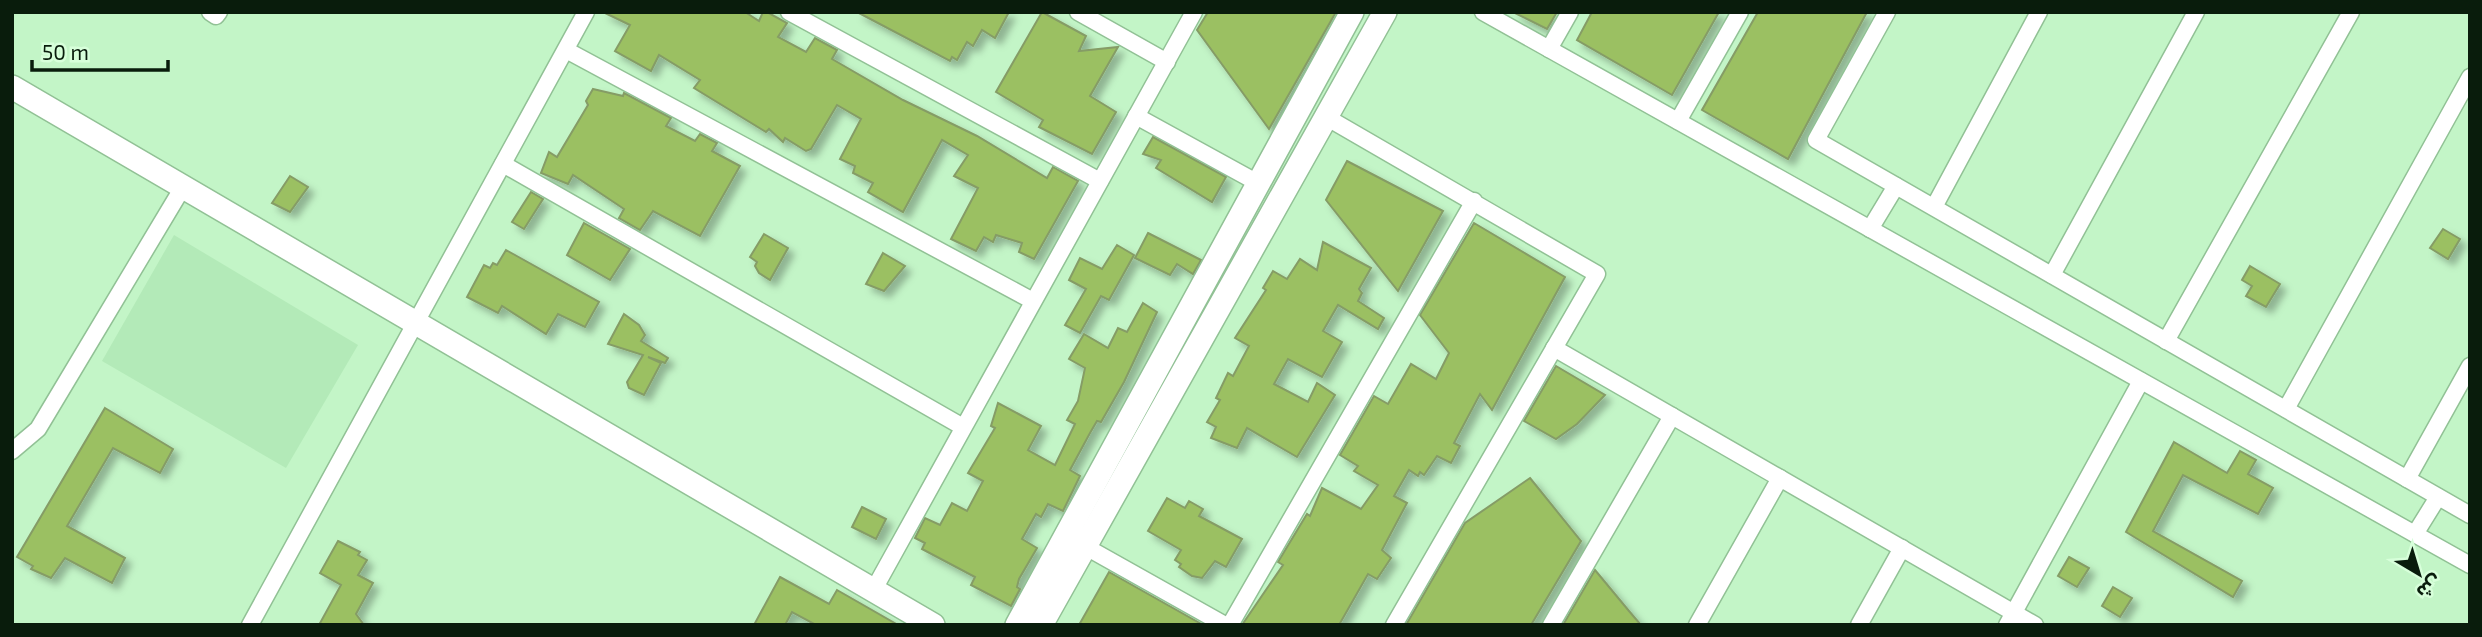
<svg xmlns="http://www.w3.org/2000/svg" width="2482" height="637" viewBox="0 0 2482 637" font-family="'Exo 2','Noto Sans Arabic',sans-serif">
<defs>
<filter id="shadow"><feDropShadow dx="6" dy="6" stdDeviation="3.5" flood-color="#0004"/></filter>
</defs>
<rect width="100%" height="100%" fill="#c3f5c7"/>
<polygon fill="#b3eab8" points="174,235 358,345 286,468 102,361"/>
<g fill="#9bc062" stroke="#859c66" stroke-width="2" filter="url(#shadow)">
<polygon points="603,12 745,12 759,21 763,12 767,12 787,23 778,37 806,52 815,38 837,50 832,59 903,100 977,136 1047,178 1053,167 1078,181 1034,259 1019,252 1022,243 996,235 993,242 984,237 976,251 951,239 978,188 954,176 968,155 942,140 903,212 868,192 873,183 853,173 855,166 840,159 861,119 837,105 811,149 806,151 785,138 783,142 769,129 766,132 694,88 700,80 659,55 651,71 615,51 630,25"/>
<polygon points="857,12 1009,12 995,38 982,30 973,46 967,42 957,60 952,57 950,61"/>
<polygon points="1042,12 1086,36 1079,51 1118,47 1090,96 1116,112 1092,154 1039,127 1043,120 996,92"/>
<polygon points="1208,12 1336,12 1269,129 1197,30"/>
<polygon points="1513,12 1557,12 1547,29"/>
<polygon points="1592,12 1719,12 1672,95 1577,40"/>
<polygon points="1758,12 1867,12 1788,159 1702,110"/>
<polygon points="593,89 623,96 624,93 671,118 666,126 695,141 700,134 717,143 712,151 740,166 700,236 653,211 640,230 619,218 624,209 573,175 568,184 541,173 549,152 557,157 588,105 586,101"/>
<polygon points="1153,137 1226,177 1212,202 1156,168 1161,160 1143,154"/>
<polygon points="1347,161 1443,211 1398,291 1326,200"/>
<polygon points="290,176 308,187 290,212 272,203"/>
<polygon points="531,192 543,199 524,229 512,222"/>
<polygon points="584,223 630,249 610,280 567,255"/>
<polygon points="1474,223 1565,277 1492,410 1480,394 1454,443 1460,446 1451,463 1437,456 1424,475 1420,472 1418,476 1409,470 1394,496 1407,503 1382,550 1391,558 1377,579 1368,574 1339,625 1242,625 1283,565 1278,562 1307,514 1310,516 1322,488 1361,509 1378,485 1354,471 1358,466 1340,455 1374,396 1388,404 1411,364 1436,379 1449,353 1420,315"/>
<polygon points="2443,229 2460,239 2448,259 2430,248"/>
<polygon points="1148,233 1201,260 1193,274 1177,264 1170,275 1135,258"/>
<polygon points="764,234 788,248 770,280 759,273 755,266 757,262 750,257"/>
<polygon points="1323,242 1371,268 1359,289 1362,293 1358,301 1384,318 1378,329 1338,305 1323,331 1342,342 1322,377 1288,359 1274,384 1308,402 1317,383 1335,395 1297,457 1247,428 1237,448 1211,438 1216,427 1207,422 1220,400 1216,398 1228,373 1233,376 1249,346 1235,338 1266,290 1263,288 1273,271 1287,279 1300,259 1317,270"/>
<polygon points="1117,245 1134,255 1109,300 1101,296 1080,333 1065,325 1086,289 1069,280 1080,258 1102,269"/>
<polygon points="506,250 599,302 585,327 558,314 546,334 502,306 498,313 467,297 484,265 490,268 493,263 497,265"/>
<polygon points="883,253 905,266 884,291 866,284"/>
<polygon points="2250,266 2280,284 2266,307 2246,296 2252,286 2242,280"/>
<polygon points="1143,303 1157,312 1124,382 1101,422 1097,421 1090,433 1070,470 1080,476 1063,511 1048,504 1041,517 1036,514 1022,539 1037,548 1019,579 1017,587 1020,589 1011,606 971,585 975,577 922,549 925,543 915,538 925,518 940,525 952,503 967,511 983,481 968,473 995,428 991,426 998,403 1041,426 1028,450 1055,465 1075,424 1067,420 1078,401 1085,368 1069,359 1084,334 1108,348 1118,328 1127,332"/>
<polygon points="624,314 639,325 645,335 641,341 668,358 665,363 648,357 661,363 644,395 629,388 627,382 643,355 608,344"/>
<polygon points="1556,366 1605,395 1577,424 1556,439 1524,421"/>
<polygon points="105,408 173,449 160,473 113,448 67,526 125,558 112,583 65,558 51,578 31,569 33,566 17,557"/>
<polygon points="2174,442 2227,473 2240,451 2256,460 2248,474 2273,488 2258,514 2183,475 2153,531 2242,581 2233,597 2126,532"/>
<polygon points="1530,478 1581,541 1531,625 1406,625 1465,523"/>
<polygon points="1167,498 1185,508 1189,501 1203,509 1199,516 1242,539 1226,567 1215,561 1202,578 1192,576 1179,567 1181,564 1175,560 1181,550 1148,531"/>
<polygon points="862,507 886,519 876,539 852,527"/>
<polygon points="338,541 360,552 358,555 367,560 358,575 373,583 356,614 364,625 319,625 341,585 320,573"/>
<polygon points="2069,557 2089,568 2077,587 2058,576"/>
<polygon points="1595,570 1629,611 1641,625 1563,625"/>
<polygon points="1109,572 1203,625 1079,625"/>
<polygon points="780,577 829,604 837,590 898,625 816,625 792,612 785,625 754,625"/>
<polygon points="2113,587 2132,598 2120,617 2102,606"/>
</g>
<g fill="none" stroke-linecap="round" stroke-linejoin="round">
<defs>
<g id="street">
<polyline points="210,12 216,16 219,12"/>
<polyline points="789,12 1100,181"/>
<polyline points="1078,12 1167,62"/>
<polyline points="1483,12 2470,565"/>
<polyline points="1887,12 1816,140 2470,515"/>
<polyline points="1549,49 1570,12"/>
<polyline points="566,50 1033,301"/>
<polyline points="1136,116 1258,183"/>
<polyline points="1326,117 1597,274 1394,625"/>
<polyline points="1678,121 1740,12"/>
<polyline points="503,164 963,427"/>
<polyline points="1934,207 2039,12"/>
<polyline points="1870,229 1896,186"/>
<polyline points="2052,275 2196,12"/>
<polyline points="2166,341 2351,12"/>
<polyline points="1554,348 2035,625"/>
<polyline points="2286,409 2470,77"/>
<polyline points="12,451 38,429 183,187"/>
<polyline points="2407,479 2470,366"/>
<polyline points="2415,534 2438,497"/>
<polyline points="1086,547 1225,625"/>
<polyline points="873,591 1194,12"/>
<polyline points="250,625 586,12"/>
<polyline points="1230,625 1474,201"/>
<polyline points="1551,625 1672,416"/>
<polyline points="1697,625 1780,478"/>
<polyline points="1859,625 1902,548"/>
<polyline points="2007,625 2141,381"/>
</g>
<g id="secondary">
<polyline points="12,87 933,625"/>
<polyline points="1017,625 1352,12"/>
<polyline points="1041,625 1385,12"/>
</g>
</defs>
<use href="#street" stroke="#91c195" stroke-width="19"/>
<use href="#secondary" stroke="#91c195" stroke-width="26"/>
<use href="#street" stroke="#fff" stroke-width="16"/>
<use href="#secondary" stroke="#fff" stroke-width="23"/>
</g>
<rect width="2482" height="637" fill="none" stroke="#091c0c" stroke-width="28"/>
<g transform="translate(2419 574) rotate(142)" stroke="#d7ffda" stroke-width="5" paint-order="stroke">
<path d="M0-5L12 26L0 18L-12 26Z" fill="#091c0c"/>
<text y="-10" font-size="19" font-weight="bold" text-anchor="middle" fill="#091c0c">ش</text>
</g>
<path d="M32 60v10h136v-10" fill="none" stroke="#091c0c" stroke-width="3.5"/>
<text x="42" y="60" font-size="21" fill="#091c0c" stroke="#d7ffda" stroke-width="5" paint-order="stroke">50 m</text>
</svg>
